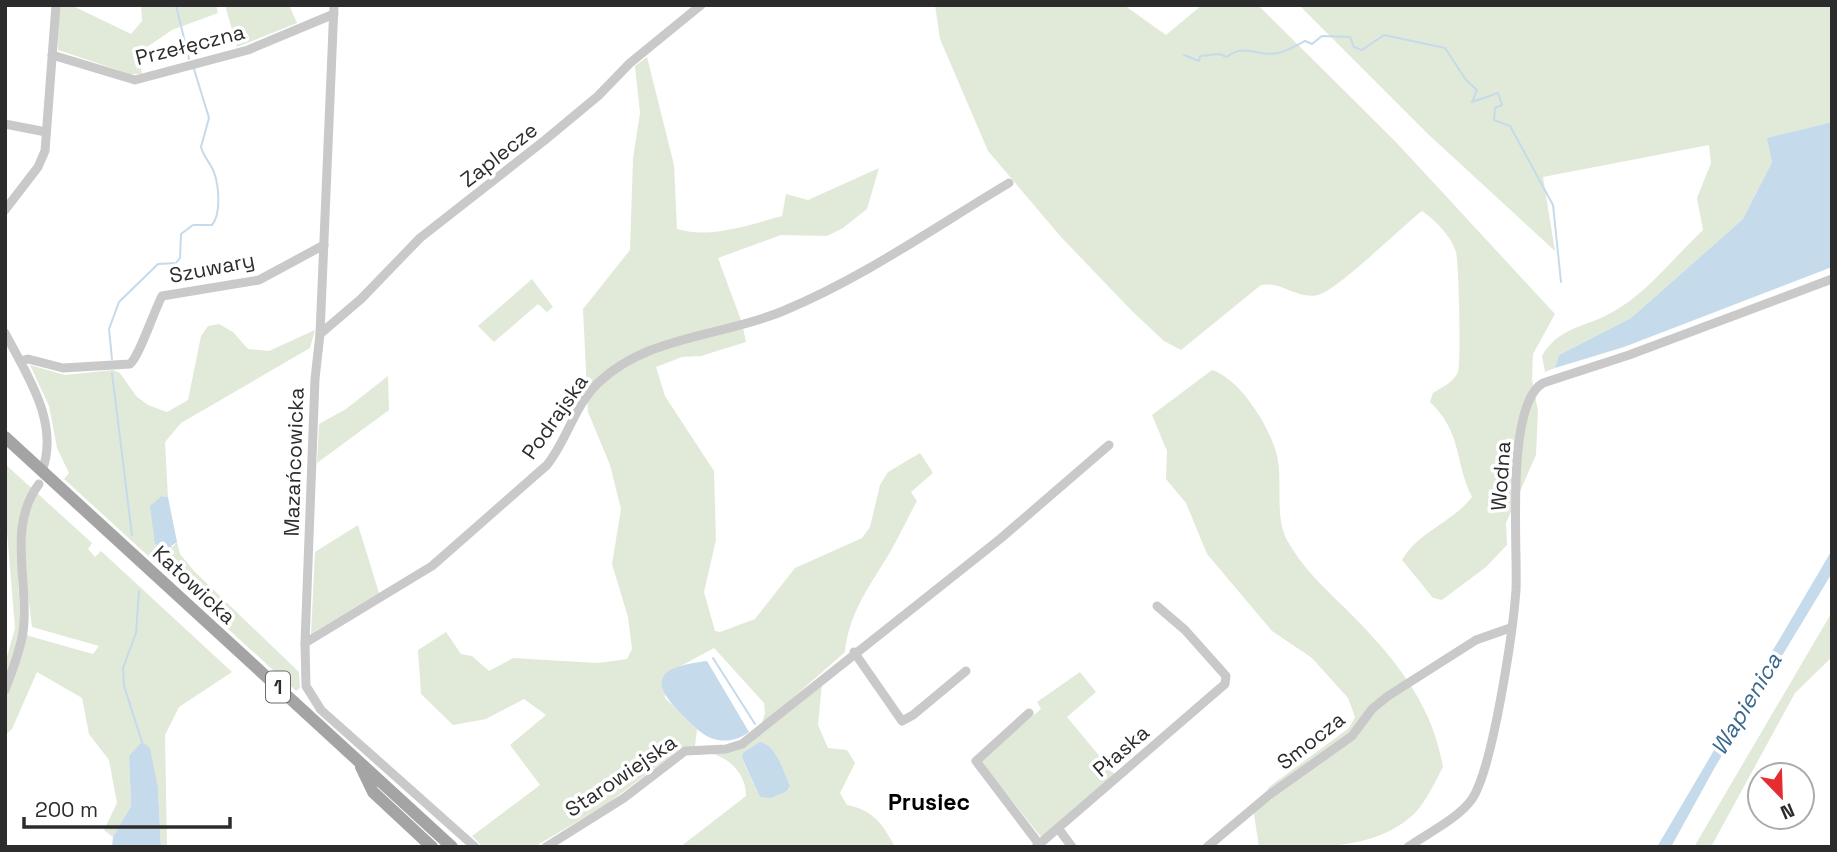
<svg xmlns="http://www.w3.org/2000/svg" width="1837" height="852" viewBox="0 0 1837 852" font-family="'Space Grotesk',sans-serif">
<rect width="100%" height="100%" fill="#fff"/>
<g fill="#e1ead9" fill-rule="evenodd">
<polygon points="59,5 71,5 131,34 142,21 141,5 216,5 218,13 172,30 138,53 142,74 130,74 58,50"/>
<polygon points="225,5 289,5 297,23 237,47"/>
<path d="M935,5H1124L1166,35L1202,5H1258L1395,141L1555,314L1533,354L1532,379L1538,411L1536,455L1506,523L1507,545L1486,567L1442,600L1433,598L1402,560C1418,532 1453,522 1472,497C1454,461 1463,434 1430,402L1433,393C1441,388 1454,382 1458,372C1461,363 1459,263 1456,252C1451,236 1435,220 1422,211C1401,227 1338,290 1318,295C1297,300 1282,281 1261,285L1181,350L1164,341L1132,311L1061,237L988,151L940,39Z"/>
<path d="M1299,5H1832V122L1768,138L1772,162L1743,219L1631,318L1559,355L1555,368L1545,372L1542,356C1558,328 1582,328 1609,314C1646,295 1673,258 1703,230L1697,198L1711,163L1709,145L1543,177L1555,251L1429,135Z"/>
<path d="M647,57L674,165L677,229C712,239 748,225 782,216L786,194L808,200L879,168L867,209L843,228L827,236L781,235L718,258L742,323L746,342L701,356L682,357L656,367L665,396L714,471L716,540L704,592L715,631L720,632L755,619L795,568L862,538L870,527L880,485L888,472L920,453L933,473L911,492L917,501C907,519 899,537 889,554C869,587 849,613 845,652L761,726L765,713L764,703L714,648L666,674L665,698L697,730L695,746L683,747L607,804L534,847H483L472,836L540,785L510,745L546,715L524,699L486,719L453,725L421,694L418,650L446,632L461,654L472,656L489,671L513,658L598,663L627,659L632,649L628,617L612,564L621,509L610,465L588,412L583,309L630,250L633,158L640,113L635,66Z"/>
<polygon points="532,279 553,307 547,312 538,304 494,342 478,326"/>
<polygon points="219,324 233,332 248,349 269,351 315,330 310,348 181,423 165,442 168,497 162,496 172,548 177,542 180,554 195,572 299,672 300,688 296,691 64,479 69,473 57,448 49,406 30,365 65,375 113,370 120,373 136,396 148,405 167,412 188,400 201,336 208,326"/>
<path d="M1212,370C1240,378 1274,432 1278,461C1282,485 1275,517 1287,540C1301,566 1324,588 1345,608C1391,654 1432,701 1443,767C1435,782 1427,800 1415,813C1374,852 1314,847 1259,847L1254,814L1269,787L1349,728L1355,717L1348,698L1312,658L1272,631L1207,554L1186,503L1166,479L1167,451L1152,415Z"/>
<polygon points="388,376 389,410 317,463 319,424 346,409"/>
<path d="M5,464L92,543L88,549L95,557L101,551L232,672L179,707L165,735L167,847H161L158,788L129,756L131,806L113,837L104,830L117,803L109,760L89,734L82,698L37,672L12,729L5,735V664L15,628L5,508ZM26,537L24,561L32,627L99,646L93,654L29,636L20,627L17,541Z"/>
<polygon points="358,525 379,593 311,634 315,552"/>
<polygon points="1832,612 1832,657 1795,693 1711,847 1694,847"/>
<polygon points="1080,672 1096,692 1067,717 1116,776 1041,837 980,761 1041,709 1037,702"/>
<path d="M822,683L818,725L828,748L847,750L855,763L840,793L847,805C873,810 883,824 895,847H680L746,796C746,773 729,757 707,752L726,751ZM743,753L775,754L789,789L760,797L742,759Z"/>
</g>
<g fill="#c5daea">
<polygon points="1832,122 1832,267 1624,347 1555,368 1559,355 1631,318 1743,219 1772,162 1767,138"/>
<polygon points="162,496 168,497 177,542 167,549 155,544 150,506"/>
<polygon points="1832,550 1832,573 1715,767 1671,847 1657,847"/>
<path d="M707,661L749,732C739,739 730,742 718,740C704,738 692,725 682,715C646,678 660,667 707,661Z"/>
<polygon points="142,742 150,748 158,788 161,847 112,847 113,837 131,806 129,756"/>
<path d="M760,742C777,746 783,772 790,786L787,791L771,798L760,797L742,758L743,753Z"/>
</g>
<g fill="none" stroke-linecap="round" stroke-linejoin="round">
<g stroke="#c5daea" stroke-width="2">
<polyline points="176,5 189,59"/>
<path d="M1184,55L1199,61L1200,56L1219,54L1227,57C1244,42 1260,58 1278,53C1287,51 1297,45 1305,41L1312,44L1322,36L1350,37L1354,47L1362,50L1384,35L1445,48L1466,80L1477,90L1472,102L1498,93L1502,105L1495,108L1494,120L1510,126L1553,205L1561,282"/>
<path d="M112,359L109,329L119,302L158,264L176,263L180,258L181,234L193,225H212C222,213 219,179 211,166C207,159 203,155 201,147L209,118L194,69"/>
<polyline points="112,373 132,535"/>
<polyline points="139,591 136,633 123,668 124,686 142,742"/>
<polyline points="713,658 755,724"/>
</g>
<g stroke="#c9c9c9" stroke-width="9">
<polyline points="334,5 320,334 315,379 305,643 306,686 321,710 475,847"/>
<polyline points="52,55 135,80 248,50 334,14"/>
<polyline points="5,124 46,132"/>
<polyline points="5,210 38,167 45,151 56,5"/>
<path d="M5,333C27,375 60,423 42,471"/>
<polyline points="320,334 361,299 420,238 545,140 598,96 630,63 701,5"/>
<path d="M20,361L28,359L63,368L130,364C139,357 154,311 162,296L259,280L324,245"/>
<path d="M305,643L432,566L547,465C567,440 574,407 597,384C647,335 721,337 783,311C863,278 935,227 1009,183"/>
<polyline points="854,652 902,721 913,715 966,671"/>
<path d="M5,690C12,671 20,652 23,632C30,584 6,527 39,484"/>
<polyline points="1029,713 976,761 1039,844"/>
<polyline points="1058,828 1072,847"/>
<polyline points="546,847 624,798 685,751 726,749 742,744 1000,539 1109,445"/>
<polyline points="1036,847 1225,684 1226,676 1185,630 1157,606"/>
<polyline points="1207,847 1269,795 1352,736 1372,709 1388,696 1476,640 1510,628"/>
<path d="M1408,847C1428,833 1459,818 1472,799C1493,768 1513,631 1516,590C1518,548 1505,405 1543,383L1629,355L1832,279"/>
</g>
<g stroke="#a4a4a4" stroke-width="12">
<polyline points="5,437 452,847"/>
<polyline points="361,767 373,792 432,847"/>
</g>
</g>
<g text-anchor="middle" stroke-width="7" stroke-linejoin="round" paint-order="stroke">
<rect fill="#fff" stroke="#6b6b6b" stroke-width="2" x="266" y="671.5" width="24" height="31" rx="5"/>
<g font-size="19" font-weight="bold" fill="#2c2c2c">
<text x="278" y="694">1</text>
</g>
<g font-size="21" fill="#2c2c2c" stroke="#fff">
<text transform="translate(190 45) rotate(-14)" y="7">Przełęczna</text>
<text transform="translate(499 155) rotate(-38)" y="7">Zaplecze</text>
<text transform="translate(212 268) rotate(-11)" y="7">Szuwary</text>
<text transform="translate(555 417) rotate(-55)" y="7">Podrajska</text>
<text transform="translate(294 462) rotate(-88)" y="7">Mazańcowicka</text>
<text transform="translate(1501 476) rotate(-86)" y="7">Wodna</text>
<text transform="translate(194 585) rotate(43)" y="7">Katowicka</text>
<text transform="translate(1311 741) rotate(-38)" y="7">Smocza</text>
<text transform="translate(1121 751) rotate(-41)" y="7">Płaska</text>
<text transform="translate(621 776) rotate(-34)" y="7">Starowiejska</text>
</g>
<g font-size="23" font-style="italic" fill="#3b698d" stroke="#fff">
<text transform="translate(1746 704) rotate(-59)" y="8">Wapienica</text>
</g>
<g font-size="23" font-weight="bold" fill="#000" stroke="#fff">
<text x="929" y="810">Prusiec</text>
</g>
</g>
<rect width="1837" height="852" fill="none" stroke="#2c2c2c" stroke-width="14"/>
<g transform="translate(1781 796) rotate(157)"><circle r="33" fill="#ffffff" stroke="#ababab" stroke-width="2"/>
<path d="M0-5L12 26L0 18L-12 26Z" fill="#e52c31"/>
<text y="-10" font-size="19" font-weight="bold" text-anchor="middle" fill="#2c2c2c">N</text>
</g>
<path d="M24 817v10h206v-10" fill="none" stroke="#2c2c2c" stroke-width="3.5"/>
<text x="35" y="817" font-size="21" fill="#2c2c2c" stroke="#ffffff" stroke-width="5" paint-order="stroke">200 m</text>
</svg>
